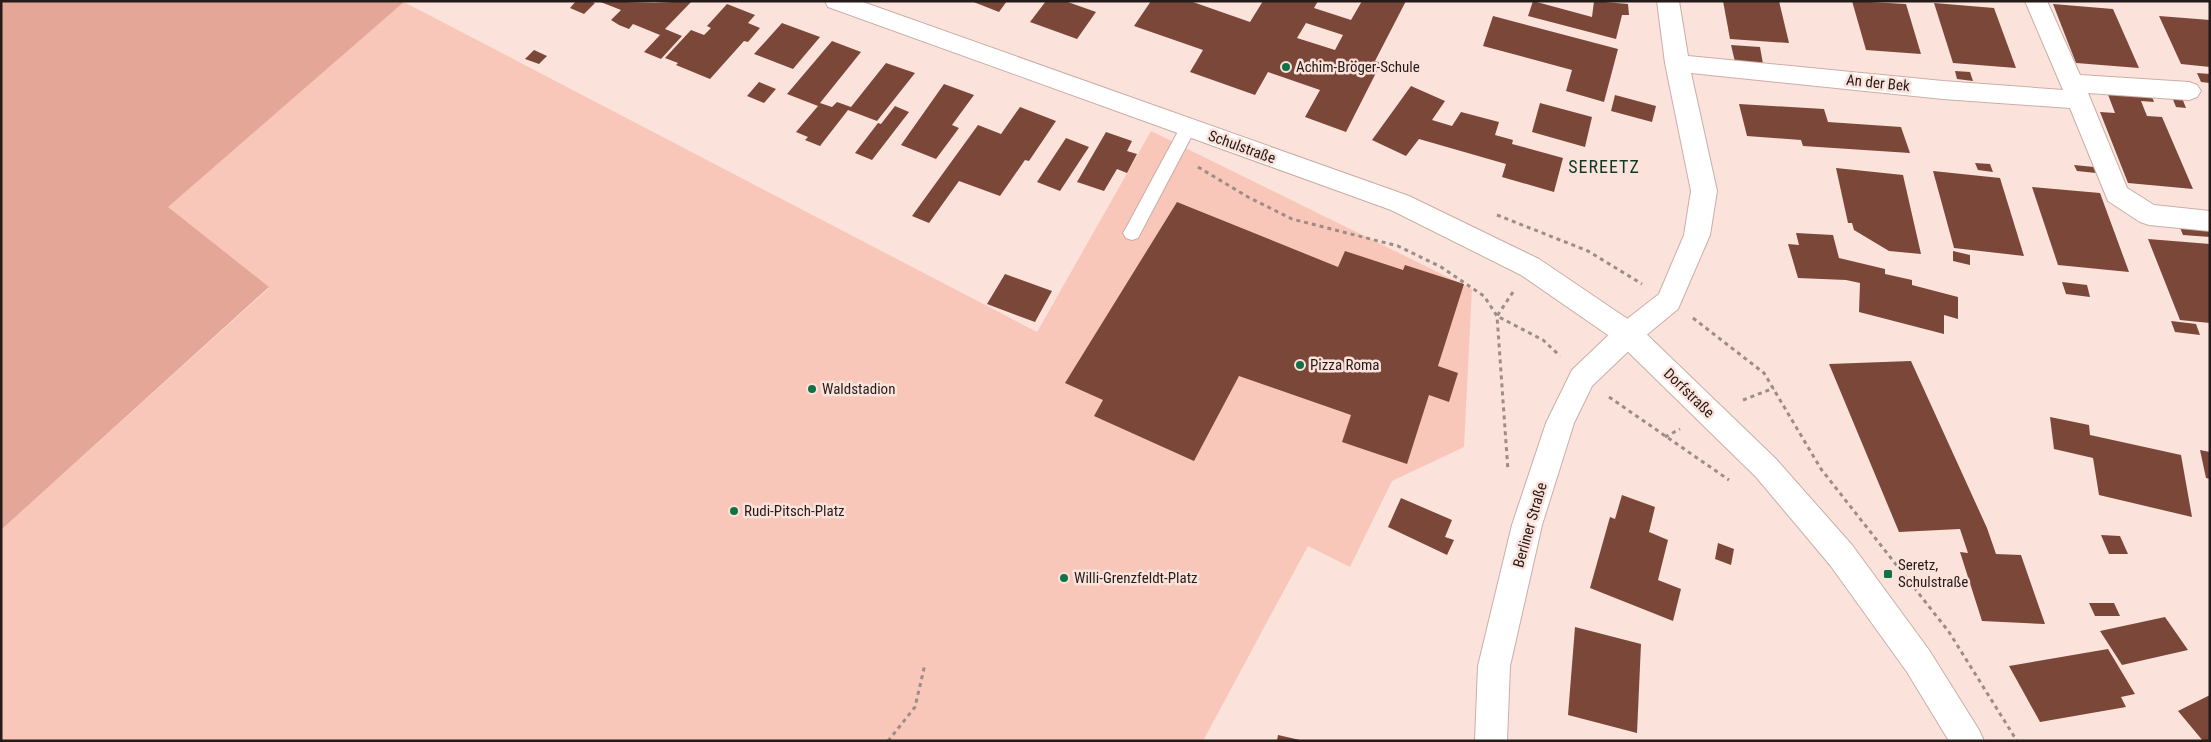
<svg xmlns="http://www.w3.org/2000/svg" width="2211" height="742" viewBox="0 0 2211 742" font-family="'Roboto Condensed',sans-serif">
<rect width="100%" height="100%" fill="#fbe3dc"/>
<polygon fill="#f9c7b9" points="404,2 1037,332 1151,131 1472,289 1464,447 1392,481 1350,567 1308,546 1203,741 1,741 1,530 269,288 167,207"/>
<polygon fill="#e4a797" points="1,1 404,2 168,207 269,287 1,530"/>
<g fill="#7b4739" fill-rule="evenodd">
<polygon points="576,1 590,1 595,3 584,14 570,8"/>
<polygon points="598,1 654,3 692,1 665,29 682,36 661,59 644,52 660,35 633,24 629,29 619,25 611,20 621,10"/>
<polygon points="971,1 1007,1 999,12"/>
<polygon points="1046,1 1065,1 1096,12 1077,39 1030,22"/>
<path d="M1151,1H1190L1250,22L1263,1H1318L1314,8L1351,20L1362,1H1406L1375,61L1381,63L1346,132L1305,117L1320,90L1268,72L1255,95L1190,72L1203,50L1134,26ZM1306,23L1343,35L1335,50L1297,38Z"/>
<polygon points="1533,1 1592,17 1594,1 1628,4 1629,15 1622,15 1616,39 1528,16"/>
<polygon points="1723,1 1779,1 1789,43 1730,39"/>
<polygon points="1852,1 1906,4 1921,54 1866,50"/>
<polygon points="1934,3 1994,8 2016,68 1953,63"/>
<polygon points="727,4 755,15 748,23 760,28 748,42 744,41 710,79 676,65 678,63 665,58 691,30 704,35 711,28 707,26"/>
<polygon points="2053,4 2113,9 2139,68 2076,63"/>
<polygon points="1493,16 1618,49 1604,102 1566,91 1572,70 1483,46"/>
<polygon points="2159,16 2210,20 2210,67 2181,64"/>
<polygon points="782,23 820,37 793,69 754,54"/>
<polygon points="832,41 861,52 820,103 832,107 837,102 851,107 886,63 915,73 877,121 848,110 820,146 805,140 808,137 796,132 818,106 787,94"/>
<polygon points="1731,45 1760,47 1763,64 1735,62"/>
<polygon points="534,50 547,56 539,64 525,59"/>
<polygon points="1955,71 1970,72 1973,81 1957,79"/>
<polygon points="2197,73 2210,74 2210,83 2201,82"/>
<polygon points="759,82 776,89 764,103 747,96"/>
<polygon points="944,84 974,95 952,125 959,128 936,159 901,145"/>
<polygon points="1411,86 1445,101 1432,120 1452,126 1461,112 1499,122 1495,135 1513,140 1512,144 1563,158 1554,192 1502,177 1506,164 1419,139 1406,156 1372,140"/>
<polygon points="2107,92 2151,94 2154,102 2141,101 2147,116 2162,117 2193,189 2128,183 2100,112 2115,113"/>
<polygon points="1615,95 1656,106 1652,122 1611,111"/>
<polygon points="2172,97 2182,98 2186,108 2176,107"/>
<polygon points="1540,103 1592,117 1585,147 1532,132"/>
<polygon points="1739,104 1824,109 1828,122 1901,127 1910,153 1803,146 1801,140 1747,136"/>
<polygon points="895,106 909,112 872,160 855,153 878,123 881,124"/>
<polygon points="1020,107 1056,121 1029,161 1025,160 1000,196 959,181 929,223 912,216 978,125 1001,134"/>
<polygon points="1106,132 1132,141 1127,151 1137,154 1127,173 1117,169 1104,191 1077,182"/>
<polygon points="1066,138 1089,147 1060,191 1037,182"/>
<polygon points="1975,163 1990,164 1993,172 1978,170"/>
<polygon points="2074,165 2094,167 2096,173 2077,171"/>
<polygon points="1836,168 1903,175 1921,254 1889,251 1854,230 1852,223 1848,223"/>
<polygon points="1933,171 2000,178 2024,256 1954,248"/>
<polygon points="2032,187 2100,193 2129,272 2058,265"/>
<polygon points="1177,202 1338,267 1345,251 1403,270 1405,265 1464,284 1438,366 1458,373 1449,402 1429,395 1407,464 1342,442 1351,415 1239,376 1194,461 1094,416 1103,400 1065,383"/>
<polygon points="2178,223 2210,226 2210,237 2183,235"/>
<polygon points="1796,233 1833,235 1839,258 1885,269 1885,274 1912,280 1912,285 1958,297 1958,319 1944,315 1944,334 1859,312 1860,283 1846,280 1798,278 1788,244 1799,245"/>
<polygon points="2148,239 2210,244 2210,323 2180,320"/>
<polygon points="1953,251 1970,255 1970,265 1953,261"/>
<polygon points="1005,274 1052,291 1035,322 987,304"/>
<polygon points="2062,282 2087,285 2090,297 2066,294"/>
<polygon points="2171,321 2196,324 2200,335 2175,332"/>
<polygon points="1911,361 1987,528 1996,554 2021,555 2045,624 1982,621 1960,552 1968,553 1960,529 1899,532 1829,364"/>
<polygon points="2050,417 2089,425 2090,435 2181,455 2192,517 2099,495 2093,458 2054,449"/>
<polygon points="2200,450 2210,452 2210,479 2206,478"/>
<polygon points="1622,495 1655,507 1649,532 1668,540 1658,580 1681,589 1673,621 1590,588 1610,517 1615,519"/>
<polygon points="1401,498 1452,520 1445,537 1454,540 1447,555 1388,527"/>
<polygon points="2101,535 2120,536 2128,554 2109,554"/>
<polygon points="1718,543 1734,549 1731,565 1715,559"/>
<polygon points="2089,603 2114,603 2120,616 2095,616"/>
<polygon points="2165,617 2188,650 2122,665 2100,631"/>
<polygon points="1575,627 1641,644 1637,733 1568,715"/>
<polygon points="2108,649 2135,694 2121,697 2126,707 2040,722 2009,666"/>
<polygon points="2210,695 2210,741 2203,741 2178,711"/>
<polygon points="1278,735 1300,740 1300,741 1277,741"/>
</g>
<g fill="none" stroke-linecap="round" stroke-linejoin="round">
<defs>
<polygon id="lane" points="1188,122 1194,124 1196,128 1138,238 1132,240 1126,238 1123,233 1126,228 1182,124"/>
<polygon id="street" points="1657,1 1679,1 1688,56 1943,81 2063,90 2025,1 2047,1 2080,75 2189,82 2197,85 2201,91 2197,97 2189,100 2088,93 2127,188 2154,205 2210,211 2210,231 2149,225 2140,222 2108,201 2070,108 1943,99 1691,73 1717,191 1710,235 1678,309 1638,342 1592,386 1574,423 1542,525 1510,666 1507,741 1475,741 1478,666 1512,525 1546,423 1572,370 1618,326 1659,294 1684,235 1691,191 1665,63"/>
<polygon id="secondary" points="825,1 860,1 1409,196 1539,259 1638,326 1776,459 1852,545 1929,650 1979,730 1984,741 1949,741 1907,672 1830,565 1756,477 1618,342 1521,275 1391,210 828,7"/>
</defs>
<use href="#lane" stroke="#caaea6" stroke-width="2"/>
<use href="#street" stroke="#caaea6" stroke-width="2"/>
<use href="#secondary" stroke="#caaea6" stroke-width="2"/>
<g stroke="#9e8c86" stroke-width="3" stroke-dasharray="4 4" stroke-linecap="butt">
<polyline points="1198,167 1248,197 1292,219 1398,246 1441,267 1484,296 1497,316 1508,471"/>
<polyline points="1497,215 1588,251 1642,284"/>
<polyline points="1513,292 1497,316 1543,340 1560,356"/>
<polyline points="1693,318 1764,373 1821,469 1949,632 2017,741"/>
<polyline points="1609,397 1729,480"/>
<polyline points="1743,400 1774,388"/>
<polyline points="1665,437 1680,429"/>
<polyline points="888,741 915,707 925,664"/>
</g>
<use href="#lane" fill="#fff" fill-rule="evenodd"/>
<use href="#street" fill="#fff" fill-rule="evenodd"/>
<use href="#secondary" fill="#fff" fill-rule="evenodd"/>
</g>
<g fill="#117248" stroke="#fbe3dc" stroke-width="2">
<circle cx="1286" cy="67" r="5"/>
<circle cx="1300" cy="365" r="5"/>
<circle cx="812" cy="389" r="5"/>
<circle cx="734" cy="511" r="5"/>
<rect x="1883" y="569" width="10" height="10" rx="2.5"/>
<circle cx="1064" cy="578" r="5"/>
</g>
<g text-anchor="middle" stroke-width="5" stroke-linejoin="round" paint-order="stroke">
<g font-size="15" fill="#251b18" stroke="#fbe3dc" text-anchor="start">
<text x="1296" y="72">Achim-Bröger-Schule</text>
<text x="1310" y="370">Pizza Roma</text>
<text x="822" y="394">Waldstadion</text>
<text x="744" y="516">Rudi-Pitsch-Platz</text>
<text x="1898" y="570">Seretz,<tspan x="1898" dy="17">Schulstraße</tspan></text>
<text x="1074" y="583">Willi-Grenzfeldt-Platz</text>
</g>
<g font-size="15" fill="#251b18" stroke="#fbe3dc">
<text transform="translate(1878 83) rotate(6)" y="5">An der Bek</text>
<text transform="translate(1242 147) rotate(20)" y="5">Schulstraße</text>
<text transform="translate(1689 393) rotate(44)" y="5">Dorfstraße</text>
<text transform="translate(1530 525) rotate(-74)" y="5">Berliner Straße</text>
</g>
<g font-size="18" letter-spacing="1" fill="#0f3924" stroke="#fbe3dc">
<text x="1604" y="173">SEREETZ</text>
</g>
</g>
<rect width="2211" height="742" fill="none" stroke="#251b18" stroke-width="5"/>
</svg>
